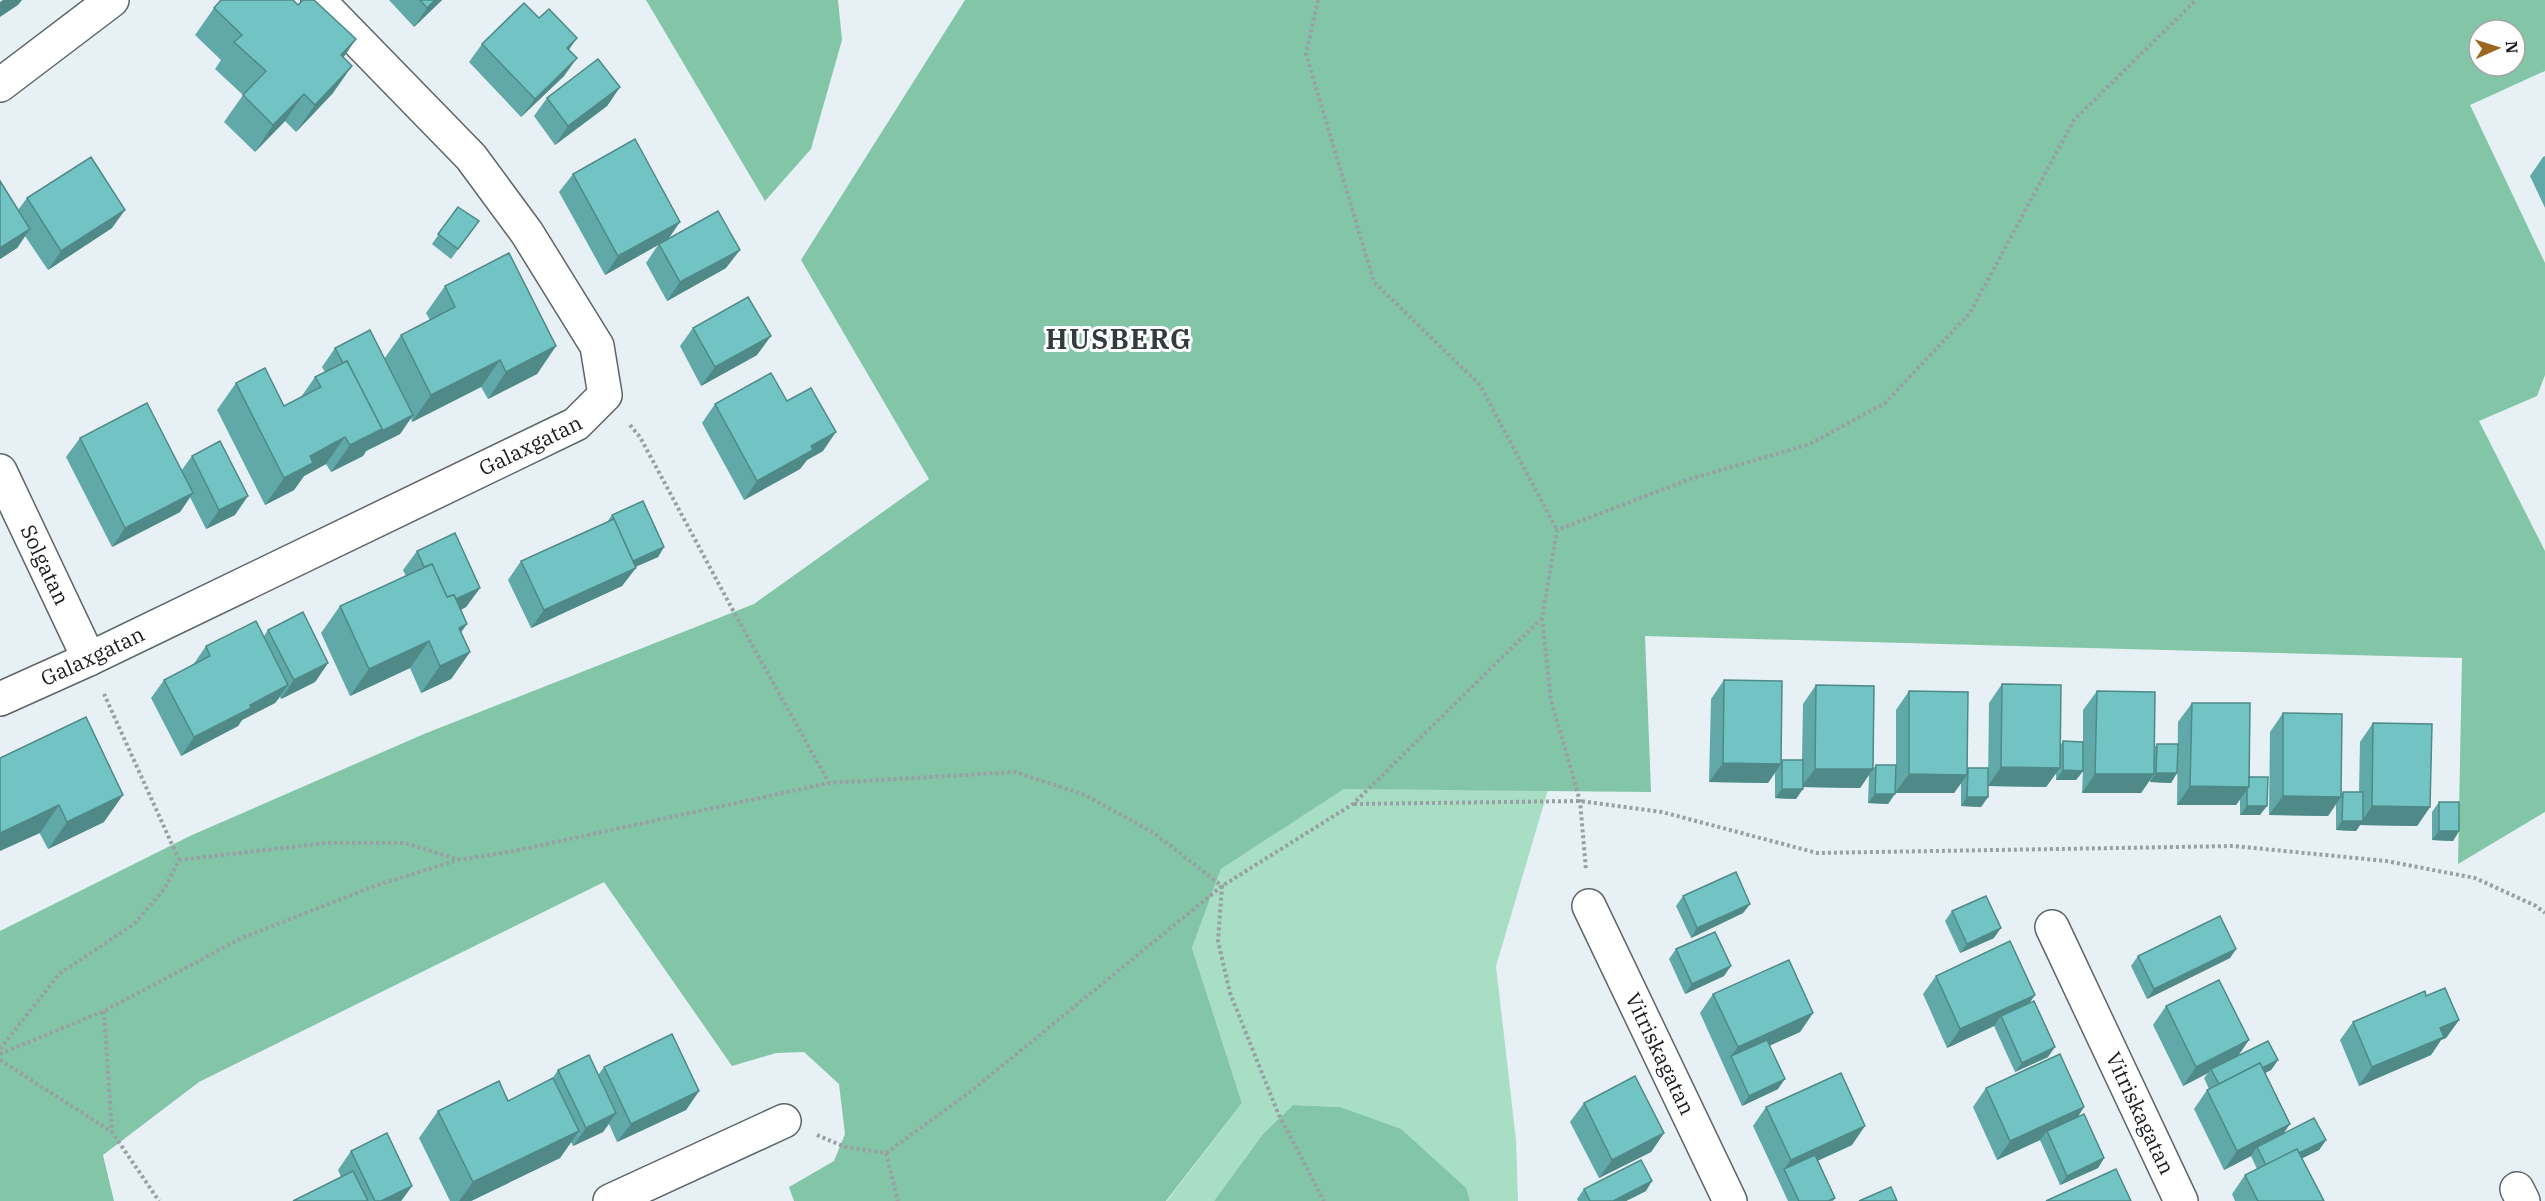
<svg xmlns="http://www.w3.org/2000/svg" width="2545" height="1201" viewBox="0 0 2545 1201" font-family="'IBM Plex Serif',serif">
<rect width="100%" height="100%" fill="#e7f0f4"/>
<polygon fill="#a7dec4" points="1344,789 1548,790 1496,966 1516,1140 1518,1201 1470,1201 1465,1188 1340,1107 1293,1105 1263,1134 1214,1201 1167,1201 1242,1103 1192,948 1221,869"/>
<g fill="#83c5a7" fill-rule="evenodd">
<polygon points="646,0 838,0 842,40 811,149 765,201"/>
<path d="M965,0H2545V71L2470,105L2545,263V375L2537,396L2479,421L2545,551V812L2458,864L2462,658L1645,636L1651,792L1344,789L1221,869L1192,948L1242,1103L1166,1201H794L789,1187L834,1161L845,1134L839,1084L804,1052L776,1053L732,1066L604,882L199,1082L103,1155L114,1201H0V931L192,835L424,734L754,604L929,479L801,260ZM2479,30H2515V66H2479Z"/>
<polygon points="1293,1105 1340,1107 1401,1129 1466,1188 1470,1201 1214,1201 1263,1134"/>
</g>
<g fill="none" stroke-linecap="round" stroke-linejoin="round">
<defs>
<g id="minor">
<polyline points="0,85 112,0"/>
<path id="s1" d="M0,471L89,659"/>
<path id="s2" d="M0,699L89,659L576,424L605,395L597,346L527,233L471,157L318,0"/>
<path id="s3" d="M1589,906L1730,1201"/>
<path id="s4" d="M2052,927L2181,1201"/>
<polyline points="2517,1189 2523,1201"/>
<polyline points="610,1201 784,1121"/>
</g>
</defs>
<use href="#minor" stroke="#5d6568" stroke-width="36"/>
<g stroke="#999fa3" stroke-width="4" stroke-dasharray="3 3" stroke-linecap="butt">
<polyline points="1318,0 1306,54 1374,282 1480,385 1557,530"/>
<polyline points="630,425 640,437 736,616 829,783"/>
<polyline points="1542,618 1551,700 1580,801 1586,870"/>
<polyline points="1354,804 1580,801 1662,812 1817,853 2234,846 2386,861 2475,878 2536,906 2545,913"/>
<polyline points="179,860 326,843 405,843 457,859"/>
<polyline points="104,1011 112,1132"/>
<polyline points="0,1049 59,974 134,924 165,888 179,860 104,694"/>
<polyline points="0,1054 104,1011 242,938 377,885 458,860 514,851 829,783 1015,772 1085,795 1154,833 1222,886 1218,941 1230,993 1278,1113 1324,1201"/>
<polyline points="0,1060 112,1132 159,1201"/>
<polyline points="817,1135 845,1147 886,1153 970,1092 1222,886 1353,804 1542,618 1557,530 1690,479 1810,444 1885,403 1970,313 2074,120 2196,0"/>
<polyline points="886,1153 898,1201"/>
</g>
<use href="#minor" stroke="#fff" stroke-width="33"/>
</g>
<g fill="#61a9a8">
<polygon points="389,0 442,0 414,27"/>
<polygon points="298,5 356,39 343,57 333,93 296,132 285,121 255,152 224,122 243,95 215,69 221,60 195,35 214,8"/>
<polygon points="482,44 569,50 564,76 521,117 469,62"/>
<polygon points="620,87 607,106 555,145 534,116 547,98"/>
<polygon points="2545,156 2545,208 2530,176 2543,157"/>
<polygon points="573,174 668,239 726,268 667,301 646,263 658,245 605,275 559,192"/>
<polygon points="0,181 18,210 27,198 112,228 48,270 25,236 17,248 0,259"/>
<polygon points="458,207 479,221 451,259 432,244"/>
<polygon points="445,286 556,346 537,374 488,399 481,387 412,422 411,418 400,434 366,451 363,456 331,472 326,464 304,476 294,490 265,505 217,410 236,383 284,406 301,397 315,377 325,372 322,367 335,348 384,359 401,335 430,320 426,313"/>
<polygon points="693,328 757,355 701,386 680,346"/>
<polygon points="787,401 823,451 807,460 800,469 744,500 702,423 715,404"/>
<polygon points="80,438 181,471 192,456 235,515 206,529 190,497 180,512 112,547 66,457"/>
<polygon points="612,515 664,547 658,557 635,567 622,586 531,628 508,580 521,561 607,522"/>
<polygon points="417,551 480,588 466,607 461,610 461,632 470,652 451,679 421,693 410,668 350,696 321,633 340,606 406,576 403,570"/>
<polygon points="268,630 328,663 315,682 281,699 280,697 275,703 242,720 238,726 181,756 151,698 164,680 193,665 206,646 264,636"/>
<polygon points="1724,680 1781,761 1782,760 1802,760 1803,704 1816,685 1873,769 1876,765 1896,765 1896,710 1909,691 1967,769 1968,768 1988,797 1981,807 1961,806 1961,783 1954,793 1895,793 1888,804 1868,803 1869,775 1860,788 1803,787 1796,799 1775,798 1775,772 1768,783 1709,782 1711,699"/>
<polygon points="2002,684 2060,746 2063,741 2083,742 2083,710 2097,691 2154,748 2157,744 2177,773 2171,783 2150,782 2150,780 2141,793 2082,793 2083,771 2076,780 2056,780 2056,773 2046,787 1988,786 1989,703"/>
<polygon points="2192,703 2249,777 2260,815 2240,815 2240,799 2236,805 2177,805 2178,722"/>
<polygon points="2283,713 2341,794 2343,792 2359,792 2360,742 2373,723 2430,807 2417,826 2360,825 2356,831 2336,830 2336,804 2328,816 2269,815 2270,732"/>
<polygon points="0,758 104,822 48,849"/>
<polygon points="2439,802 2459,831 2453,841 2432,840 2432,812"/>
<polygon points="1683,896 1750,904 1743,913 1691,938 1676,906"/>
<polygon points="1952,911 1994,938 1960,953 1945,921"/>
<polygon points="1676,949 1724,976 1685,994 1669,959"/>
<polygon points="2236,949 2230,958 2147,999 2131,966 2138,956"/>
<polygon points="1936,976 2029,1003 2048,1057 2015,1072 1994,1026 1947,1048 1923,994"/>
<polygon points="1713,994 1813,1013 1800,1032 1770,1045 1778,1089 1742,1106 1700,1013"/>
<polygon points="2426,996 2459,1020 2446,1038 2441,1040 2431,1055 2359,1086 2340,1040 2353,1022"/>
<polygon points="2166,1006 2239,1055 2278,1060 2271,1070 2265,1073 2284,1133 2326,1140 2319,1150 2302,1158 2324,1201 2235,1201 2232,1194 2245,1175 2257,1169 2251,1156 2224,1170 2194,1109 2207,1090 2209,1089 2204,1078 2208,1073 2183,1086 2153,1025"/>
<polygon points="604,1067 699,1091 686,1110 617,1142 609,1124 603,1132 573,1146 571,1142 560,1158 471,1201 450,1201 419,1138 438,1111 508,1101 552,1079 558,1070 598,1075"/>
<polygon points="1986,1088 2084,1107 2078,1117 2104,1158 2098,1168 2060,1185 2040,1140 1997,1160 1973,1107"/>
<polygon points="1584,1103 1664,1133 1651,1152 1599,1178 1570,1122"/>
<polygon points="1766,1107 1852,1145 1818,1160 1835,1198 1833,1201 1788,1201 1753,1126"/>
<polygon points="351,1151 412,1186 401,1201 293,1201 341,1177 338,1170"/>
<polygon points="1584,1189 1646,1191 1626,1201 1578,1201 1577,1199"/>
</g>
<g fill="#4f8988">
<polygon points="3,0 22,0 18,5 0,17 0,2"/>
<polygon points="435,0 442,0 414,27 427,8"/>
<polygon points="577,38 564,57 567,48"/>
<polygon points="356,39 337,67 341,55"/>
<polygon points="577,58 564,76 521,117 535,99"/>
<polygon points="352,66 333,93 296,132 315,105"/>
<polygon points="620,87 607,106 555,145 568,126"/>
<polygon points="304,94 285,121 255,152 273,125"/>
<polygon points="125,210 112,228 48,270 61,251"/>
<polygon points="680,222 667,241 659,244 658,245 605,275 618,256"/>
<polygon points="30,229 17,248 0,259 0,248"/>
<polygon points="740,250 726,268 667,301 680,282"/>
<polygon points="771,336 757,355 701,386 715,367"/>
<polygon points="556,346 537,374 488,399 506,372"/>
<polygon points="500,360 481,387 412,422 431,395"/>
<polygon points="413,415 400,434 366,451 363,456 331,472 350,445 382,429"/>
<polygon points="836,432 823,451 807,460 800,469 744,500 757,481 811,446"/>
<polygon points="345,437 326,464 304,476 294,490 265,505 284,478 310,456"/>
<polygon points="193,493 180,512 112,547 125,528"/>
<polygon points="248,496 235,515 206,529 219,510"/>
<polygon points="664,547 658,557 626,571 633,561"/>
<polygon points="636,568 622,586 531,628 544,610"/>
<polygon points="480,588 466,607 429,624 442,606"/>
<polygon points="467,624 448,651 459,628"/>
<polygon points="429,641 410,668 350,696 369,669"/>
<polygon points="470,652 451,679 421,693 440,666"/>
<polygon points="328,663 315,682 281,699 294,680"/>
<polygon points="288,685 275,703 242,720 238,726 181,756 194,737 250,705"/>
<polygon points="1723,763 1781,764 1768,783 1709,782"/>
<polygon points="2001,767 2060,768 2046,787 1988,786"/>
<polygon points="1815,769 1873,769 1860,788 1801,787"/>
<polygon points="2063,770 2083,771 2076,780 2056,780"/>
<polygon points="2156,773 2177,773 2171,783 2150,782"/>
<polygon points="1909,774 1967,775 1954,793 1895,793"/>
<polygon points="2095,774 2154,774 2141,793 2082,793"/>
<polygon points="2190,786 2249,787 2236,805 2177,805"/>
<polygon points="1782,789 1803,789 1796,799 1775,798"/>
<polygon points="1875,794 1895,794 1888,804 1868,803"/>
<polygon points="123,795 104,822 48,849 67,822"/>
<polygon points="2283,796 2341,797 2328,816 2269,815"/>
<polygon points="1967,797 1988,797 1981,807 1961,806"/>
<polygon points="59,805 40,833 0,851 0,833"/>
<polygon points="2247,806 2267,806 2260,815 2240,815"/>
<polygon points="2372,806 2430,807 2417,826 2360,825 2356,831 2336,830 2342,821 2362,821"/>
<polygon points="2439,831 2459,831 2453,841 2432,840"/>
<polygon points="1750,904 1743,913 1691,938 1697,928"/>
<polygon points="2001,928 1994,938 1960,953 1967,944"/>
<polygon points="2236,949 2230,958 2147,999 2154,989"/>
<polygon points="1731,966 1724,976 1685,994 1692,984"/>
<polygon points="2035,995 2022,1014 2001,1016 1994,1026 1947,1048 1960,1029"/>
<polygon points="1813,1013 1800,1032 1734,1062 1731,1056 1738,1047"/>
<polygon points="2459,1020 2446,1038 2441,1040 2431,1055 2359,1086 2372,1067 2440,1028"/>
<polygon points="2249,1040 2236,1059 2211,1069 2208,1073 2183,1086 2196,1067"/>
<polygon points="2055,1047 2048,1057 2015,1072 2022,1063"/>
<polygon points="2278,1060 2271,1070 2214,1099 2221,1089"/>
<polygon points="1785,1079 1778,1089 1742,1106 1749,1096"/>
<polygon points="699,1091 686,1110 617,1142 631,1124"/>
<polygon points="2084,1107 2071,1126 2047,1131 2040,1140 1997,1160 2010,1141"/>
<polygon points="616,1113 603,1132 573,1146 586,1128"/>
<polygon points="2290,1124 2277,1143 2257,1147 2251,1156 2224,1170 2237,1151"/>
<polygon points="1865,1126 1852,1145 1787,1175 1784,1169 1791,1160"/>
<polygon points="579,1131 560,1158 471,1201 459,1201 473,1182"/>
<polygon points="1664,1133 1651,1152 1599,1178 1612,1160"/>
<polygon points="2326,1140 2319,1150 2261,1179 2268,1169"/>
<polygon points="2104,1158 2098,1168 2060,1185 2067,1176"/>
<polygon points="1652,1181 1646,1191 1626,1201 1613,1201"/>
<polygon points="412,1186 401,1201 381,1201"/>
</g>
<g fill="#71c4c3" stroke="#4f8988" stroke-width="1.5">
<polygon points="221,0 293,0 298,5 303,0 314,0 356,39 341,55 352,66 315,105 304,94 273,125 243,95 266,71 234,42 242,35 214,8"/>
<polygon points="420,0 435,0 427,8"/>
<polygon points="524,3 539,18 549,9 577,38 567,48 577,58 535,99 482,44"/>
<polygon points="598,59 620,87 568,126 547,98"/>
<polygon points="635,139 680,222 618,256 573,174"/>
<polygon points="91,157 125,210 61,251 27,198"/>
<polygon points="0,181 30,229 0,248"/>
<polygon points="458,207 479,221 458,249 438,234"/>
<polygon points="718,211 740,250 680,282 659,244"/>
<polygon points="509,253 556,346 506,372 500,360 431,395 401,335 455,307 445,286"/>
<polygon points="748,297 771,336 715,367 693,328"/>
<polygon points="370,330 413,415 380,432 382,429 347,361 343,363 335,348"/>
<polygon points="347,361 382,429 350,445 345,437 310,456 313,463 284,478 236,383 265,368 284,406 321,387 315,377"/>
<polygon points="771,373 787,401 811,388 836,432 811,446 813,450 757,481 715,404"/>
<polygon points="147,403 193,493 125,528 80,438"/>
<polygon points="220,441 248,496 219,510 192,456"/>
<polygon points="643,501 664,547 633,561 612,515"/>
<polygon points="614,519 636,568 544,610 521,561"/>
<polygon points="455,533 480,588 456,599 454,595 447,597 432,564 424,567 417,551"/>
<polygon points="432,564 447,597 454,595 467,624 459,628 470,652 440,666 429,641 369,669 340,606"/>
<polygon points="303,612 328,663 294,680 268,630"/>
<polygon points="256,621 288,685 250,705 251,708 194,737 164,680 210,656 206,646"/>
<polygon points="1724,680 1782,681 1781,764 1723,763"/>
<polygon points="2002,684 2061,685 2060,768 2001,767"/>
<polygon points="1816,685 1874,686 1873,769 1815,769"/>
<polygon points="1909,691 1968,692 1967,775 1909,774"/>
<polygon points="2097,691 2155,692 2154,774 2095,774"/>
<polygon points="2192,703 2250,703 2249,787 2190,786"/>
<polygon points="2283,713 2342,714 2341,797 2283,796"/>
<polygon points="86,717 123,795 67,822 59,805 0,833 0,758"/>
<polygon points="2373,723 2432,724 2430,807 2372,806"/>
<polygon points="2063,741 2083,742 2083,771 2063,770"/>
<polygon points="2157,744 2178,744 2177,773 2156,773"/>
<rect x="1782" y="760" width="21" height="29"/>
<polygon points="1876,765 1896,765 1895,794 1875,794"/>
<polygon points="1968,768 1988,768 1988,797 1967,797"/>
<polygon points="2249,777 2268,777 2267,806 2247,806 2247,789 2249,787"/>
<polygon points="2343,792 2363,792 2363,821 2342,821"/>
<rect x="2439" y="802" width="20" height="29"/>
<polygon points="1736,872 1750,904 1697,928 1683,896"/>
<polygon points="1986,896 2001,928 1967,944 1952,911"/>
<polygon points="2220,916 2236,949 2154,989 2138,956"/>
<polygon points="1715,932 1731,966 1692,984 1676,949"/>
<polygon points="2010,941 2035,995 1960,1029 1936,976"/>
<polygon points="1789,960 1813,1013 1738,1047 1713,994"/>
<polygon points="2219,980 2249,1040 2196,1067 2166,1006"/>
<polygon points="2445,988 2459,1020 2440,1028 2444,1037 2372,1067 2353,1022 2425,991 2426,996"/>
<polygon points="2034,1001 2055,1047 2022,1063 2001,1016"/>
<polygon points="672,1034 699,1091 631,1124 604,1067"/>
<polygon points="1767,1040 1785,1079 1749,1096 1731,1056"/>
<polygon points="2268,1041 2278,1060 2262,1068 2260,1063 2219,1084 2211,1069"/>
<polygon points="2060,1054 2084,1107 2010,1141 1986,1088"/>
<polygon points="589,1055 616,1113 586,1128 558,1070"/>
<polygon points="2260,1063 2290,1124 2237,1151 2207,1090"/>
<polygon points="1841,1073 1865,1126 1791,1160 1766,1107"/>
<polygon points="1635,1076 1664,1133 1612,1160 1584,1103"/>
<polygon points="553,1078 579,1131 473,1182 438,1111 499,1081 508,1101"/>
<polygon points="2084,1114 2104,1158 2067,1176 2047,1131"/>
<polygon points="2314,1118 2326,1140 2299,1153 2297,1149 2266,1165 2257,1147"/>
<polygon points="387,1133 412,1186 381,1201 375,1201 351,1151"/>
<polygon points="2297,1149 2324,1201 2258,1201 2245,1175"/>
<polygon points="1815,1155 1835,1198 1828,1201 1799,1201 1784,1169"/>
<polygon points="1641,1160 1652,1181 1613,1201 1590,1201 1584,1189"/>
<polygon points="2116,1169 2131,1201 2046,1201"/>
<polygon points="353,1171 368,1201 293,1201"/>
<polygon points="1891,1187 1897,1201 1859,1201"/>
</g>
<g text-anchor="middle" stroke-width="6" stroke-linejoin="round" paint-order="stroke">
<g font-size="21" fill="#191c1e" stroke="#fff">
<text dy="7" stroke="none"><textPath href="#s2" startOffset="588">Galaxgatan</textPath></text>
<text dy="7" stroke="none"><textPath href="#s1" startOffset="104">Solgatan</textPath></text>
<text dy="7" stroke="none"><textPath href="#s2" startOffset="102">Galaxgatan</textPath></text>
<text dy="7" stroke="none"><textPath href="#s3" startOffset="164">Vitriskagatan</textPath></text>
<text dy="7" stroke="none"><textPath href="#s4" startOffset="206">Vitriskagatan</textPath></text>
</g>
<g font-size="27" font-weight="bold" letter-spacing="1.5" fill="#343b3e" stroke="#fff">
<text x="1119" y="349">HUSBERG</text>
</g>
</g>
<g transform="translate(2497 48) rotate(87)"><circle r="28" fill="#ffffff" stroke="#a3a4a5" stroke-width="1.5"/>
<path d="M0-4.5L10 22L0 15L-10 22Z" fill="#9c671f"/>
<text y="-9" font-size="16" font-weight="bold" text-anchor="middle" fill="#191c1e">N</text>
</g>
</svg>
